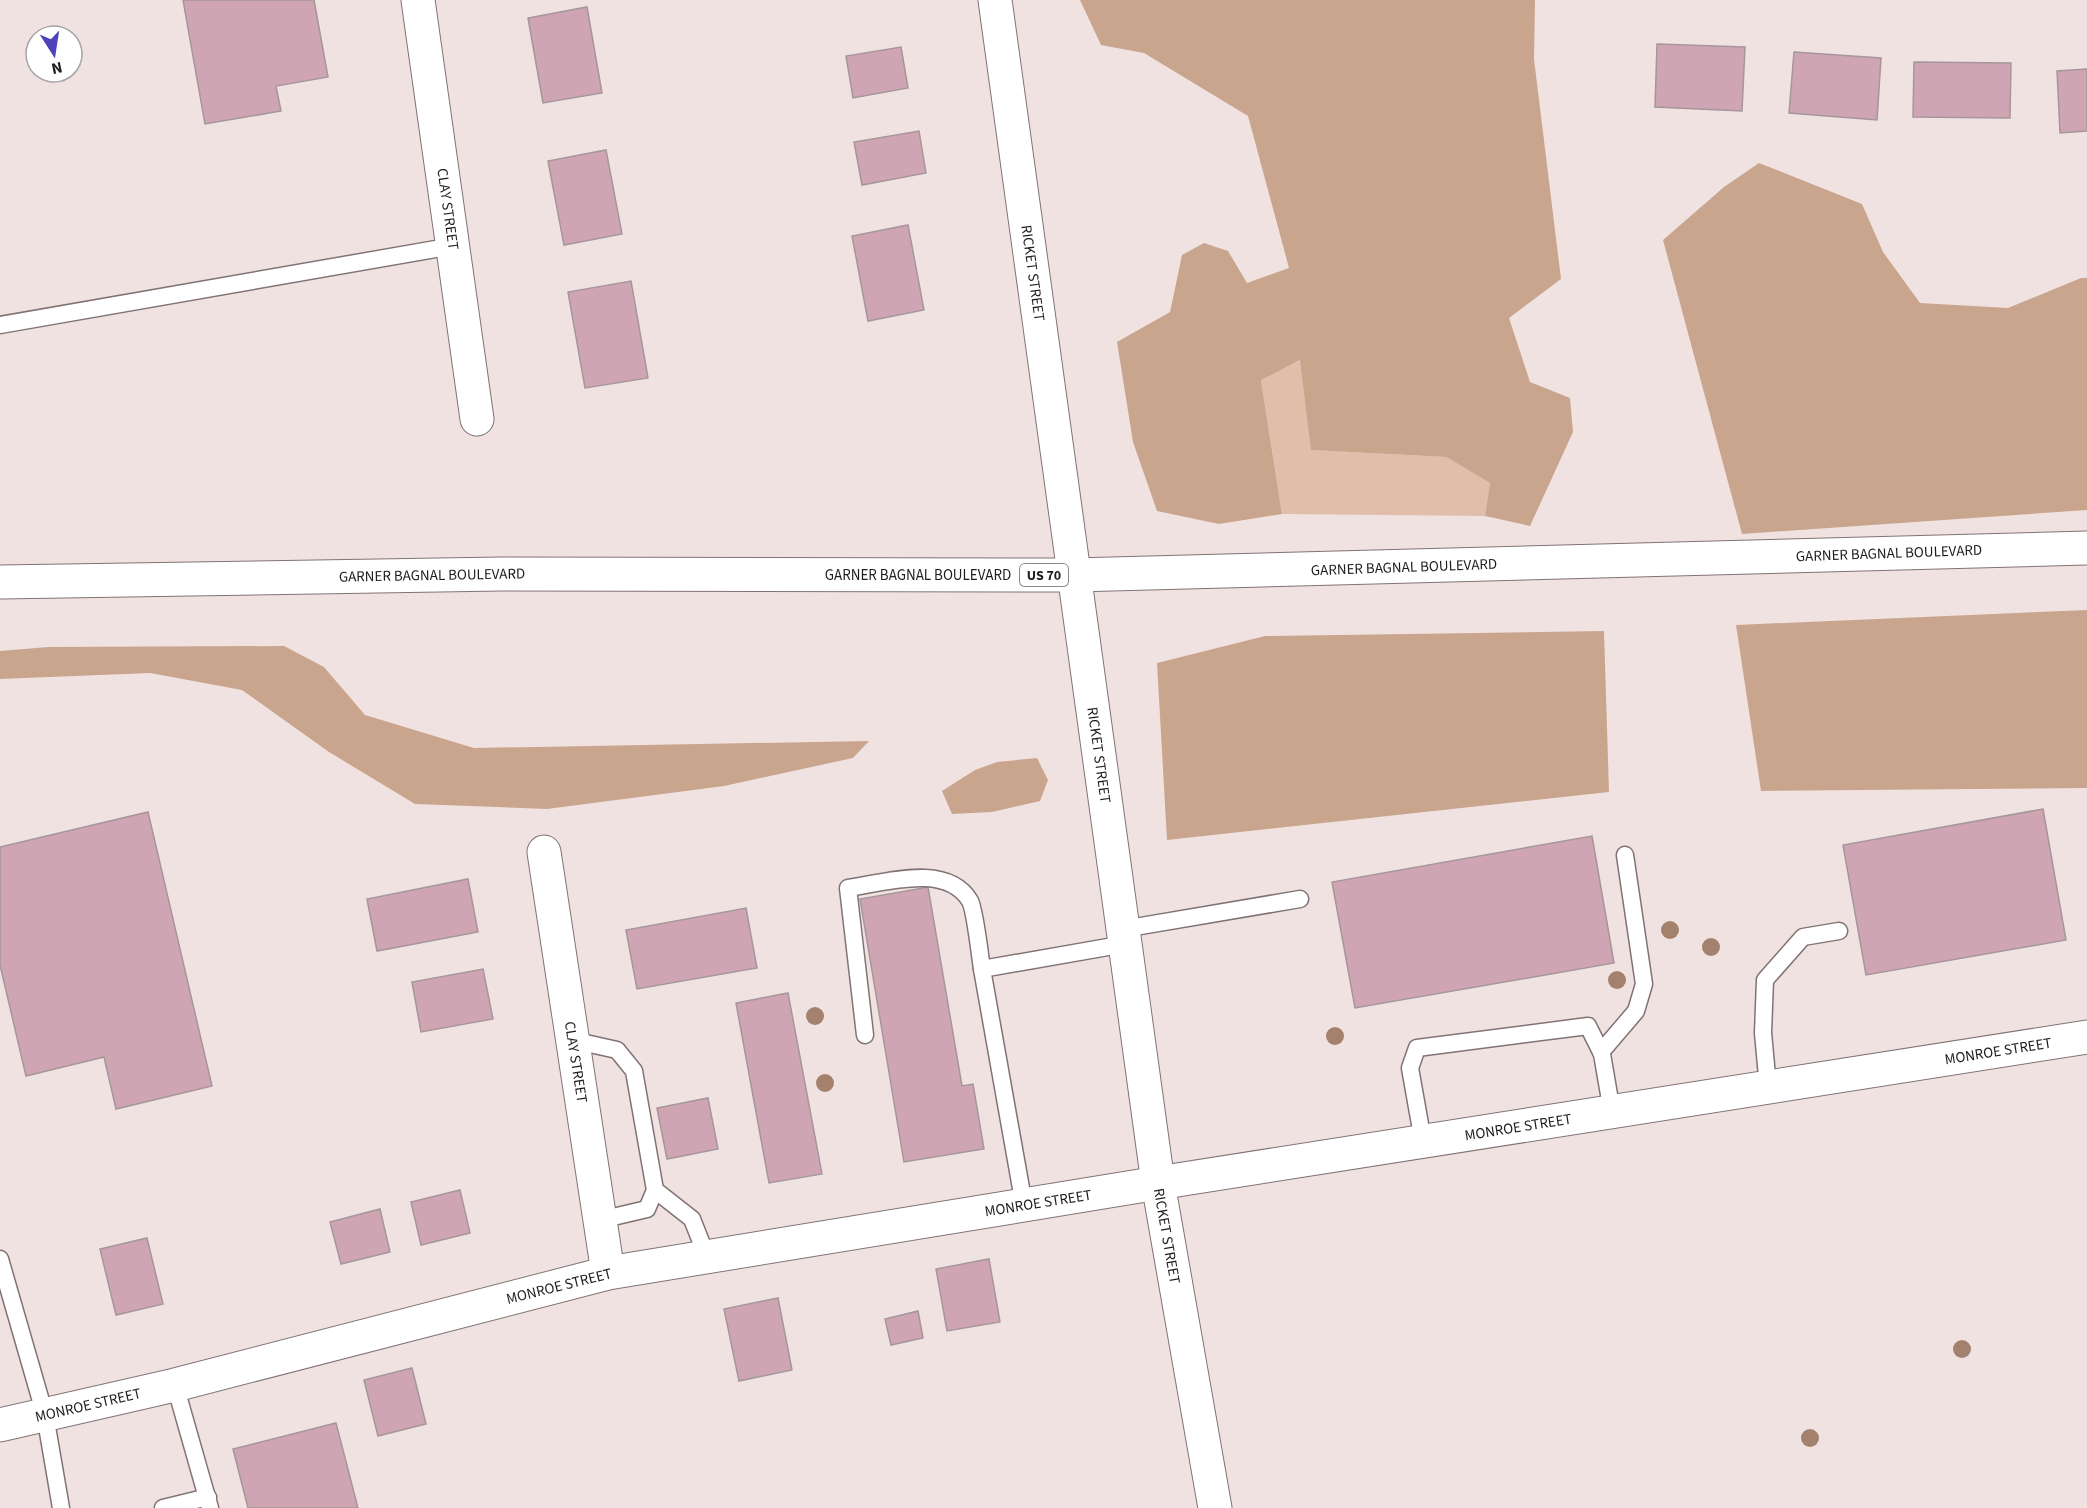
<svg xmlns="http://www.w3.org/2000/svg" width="2087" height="1508" viewBox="0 0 2087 1508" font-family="'Source Sans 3',sans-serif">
<rect width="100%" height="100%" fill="#f1e2e2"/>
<polygon fill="#e0beaa" points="1301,360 1312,450 1446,457 1490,483 1485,516 1282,514 1261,379"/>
<g fill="#caa58e">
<polygon points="1080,0 1535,0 1534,59 1561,279 1509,318 1530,382 1570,398 1573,432 1530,526 1485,516 1490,483 1446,457 1311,450 1300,360 1261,380 1282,514 1219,524 1157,511 1133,442 1117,342 1170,312 1182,255 1204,243 1228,251 1247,283 1289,268 1248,116 1144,53 1101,45"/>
<polygon points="1759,163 1862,204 1883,252 1920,303 2008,308 2081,278 2087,278 2087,510 1742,534 1663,240 1724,187"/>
<polygon points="2087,610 2087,788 1761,791 1736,625"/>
<polygon points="1604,631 1609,792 1167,840 1157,663 1265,636"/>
<polygon points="284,646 324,667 365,715 474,748 869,741 853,758 724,786 547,809 415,804 329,752 242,690 150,673 0,679 0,651 48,647"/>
<polygon points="1037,758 1048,780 1040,801 992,812 952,814 942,791 975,770 997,762"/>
</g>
<g fill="#d0a5b3" stroke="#a4969a" stroke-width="1.5">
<polygon points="183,0 314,0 328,77 276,86 281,111 205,124"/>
<polygon points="587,7 602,93 543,103 528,18"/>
<polygon points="1657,44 1745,47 1742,111 1655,107"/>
<polygon points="901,47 908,88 853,98 846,56"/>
<polygon points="1794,52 1881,58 1877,120 1789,113"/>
<polygon points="1914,62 2011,63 2010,118 1913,117"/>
<polygon points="2087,69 2087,131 2060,133 2057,71"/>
<polygon points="919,131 926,173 862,185 854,142"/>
<polygon points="606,150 622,234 564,245 548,161"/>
<polygon points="908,225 924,310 868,321 852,236"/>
<polygon points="631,281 648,378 585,388 568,292"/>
<polygon points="2043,809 2066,940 1866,975 1843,845"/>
<polygon points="148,812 212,1086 116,1109 104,1057 26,1076 0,965 0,847"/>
<polygon points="1592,836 1614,963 1355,1008 1332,882"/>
<polygon points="468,879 478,932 377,951 367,899"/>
<polygon points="928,887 962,1086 973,1084 984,1149 904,1162 860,899"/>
<polygon points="746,908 757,968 637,989 626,930"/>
<polygon points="483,969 493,1019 421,1032 412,982"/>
<polygon points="788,993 822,1174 769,1183 736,1003"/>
<polygon points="708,1098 718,1149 667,1159 657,1108"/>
<polygon points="460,1190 470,1233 421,1245 411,1202"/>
<polygon points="380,1209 390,1252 341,1264 330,1222"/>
<polygon points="147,1238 163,1304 116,1315 100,1249"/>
<polygon points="989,1259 1000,1322 947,1331 936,1269"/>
<polygon points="778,1298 792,1370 739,1381 724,1309"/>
<polygon points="918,1311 923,1338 891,1345 885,1319"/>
<polygon points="412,1368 426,1424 378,1436 364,1380"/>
<polygon points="336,1423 358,1508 248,1508 233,1449"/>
</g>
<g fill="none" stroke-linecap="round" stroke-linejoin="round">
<defs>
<g id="service">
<polyline points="0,325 453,246"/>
<polyline points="1123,929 1300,899"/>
<path d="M865,1035L848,888C884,883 947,862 970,901C975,910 980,956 982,969"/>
<polyline points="572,1040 617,1050 634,1071 655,1190 647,1209 600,1220"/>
<polyline points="1601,1052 1636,1011 1644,984 1625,855"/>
<polyline points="1768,1087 1763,1033 1765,980 1803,937 1839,931"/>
<polyline points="1423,1141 1410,1068 1417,1048 1588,1026 1602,1054 1612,1112"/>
<polyline points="655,1190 692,1219 707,1257"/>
<polyline points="1024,1205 982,969 1125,944"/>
<polyline points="0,1259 45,1415 61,1508"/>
<polyline points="175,1385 210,1508"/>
<polyline points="163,1508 208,1497"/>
</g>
<g id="minor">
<polyline points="418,0 477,419"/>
<polyline points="995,0 1158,1183 1215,1508"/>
<polyline points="544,852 608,1273"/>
<polyline points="0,1425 175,1385 608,1273 1158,1183 2087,1037"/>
</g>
<polyline id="trunk" points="0,582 501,574 1074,575 2087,548"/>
</defs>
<use href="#service" stroke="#817374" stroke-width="19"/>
<use href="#minor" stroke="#817374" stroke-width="35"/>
<use href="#trunk" stroke="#817374" stroke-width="35"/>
<use href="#service" stroke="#fff" stroke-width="16"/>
<use href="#minor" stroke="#fff" stroke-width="33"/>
<use href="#trunk" stroke="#fff" stroke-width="33"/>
</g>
<g fill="#a3816d">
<circle cx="1670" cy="930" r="9"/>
<circle cx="1711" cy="947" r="9"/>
<circle cx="1617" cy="980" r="9"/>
<circle cx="815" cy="1016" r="9"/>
<circle cx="1335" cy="1036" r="9"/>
<circle cx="825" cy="1083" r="9"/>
<circle cx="1962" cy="1349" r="9"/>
<circle cx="1810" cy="1438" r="9"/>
</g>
<g text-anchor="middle" stroke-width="5" stroke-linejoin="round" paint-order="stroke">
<rect fill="#fff" stroke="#646060" stroke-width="1.5" x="1020" y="564" width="48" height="22" rx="4.5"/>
<g font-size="14" font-weight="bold" fill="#211c1c">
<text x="1044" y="580">US 70</text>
</g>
<g font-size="15" fill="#211c1c" stroke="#fff">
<text transform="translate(448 209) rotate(82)" y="5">CLAY STREET</text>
<text transform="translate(1033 273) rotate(82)" y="5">RICKET STREET</text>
<text transform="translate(1889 553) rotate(-2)" y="5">GARNER BAGNAL BOULEVARD</text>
<text transform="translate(1404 567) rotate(-2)" y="5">GARNER BAGNAL BOULEVARD</text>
<text transform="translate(432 575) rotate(-1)" y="5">GARNER BAGNAL BOULEVARD</text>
<text x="918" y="580">GARNER BAGNAL BOULEVARD</text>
<text transform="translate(1099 755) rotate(82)" y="5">RICKET STREET</text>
<text transform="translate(1998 1051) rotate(-9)" y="5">MONROE STREET</text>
<text transform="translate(576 1062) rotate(81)" y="5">CLAY STREET</text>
<text transform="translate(1518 1127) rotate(-9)" y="5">MONROE STREET</text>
<text transform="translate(1038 1203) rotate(-9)" y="5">MONROE STREET</text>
<text transform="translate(1167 1236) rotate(80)" y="5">RICKET STREET</text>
<text transform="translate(559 1286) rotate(-14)" y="5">MONROE STREET</text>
<text transform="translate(88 1405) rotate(-13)" y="5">MONROE STREET</text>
</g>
</g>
<g transform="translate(54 54) rotate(168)"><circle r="28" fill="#ffffff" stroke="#a6a4a4" stroke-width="1.5"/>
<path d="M0-4.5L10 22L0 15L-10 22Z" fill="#4e42b9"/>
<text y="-9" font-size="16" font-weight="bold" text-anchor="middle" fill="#211c1c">N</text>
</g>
</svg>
